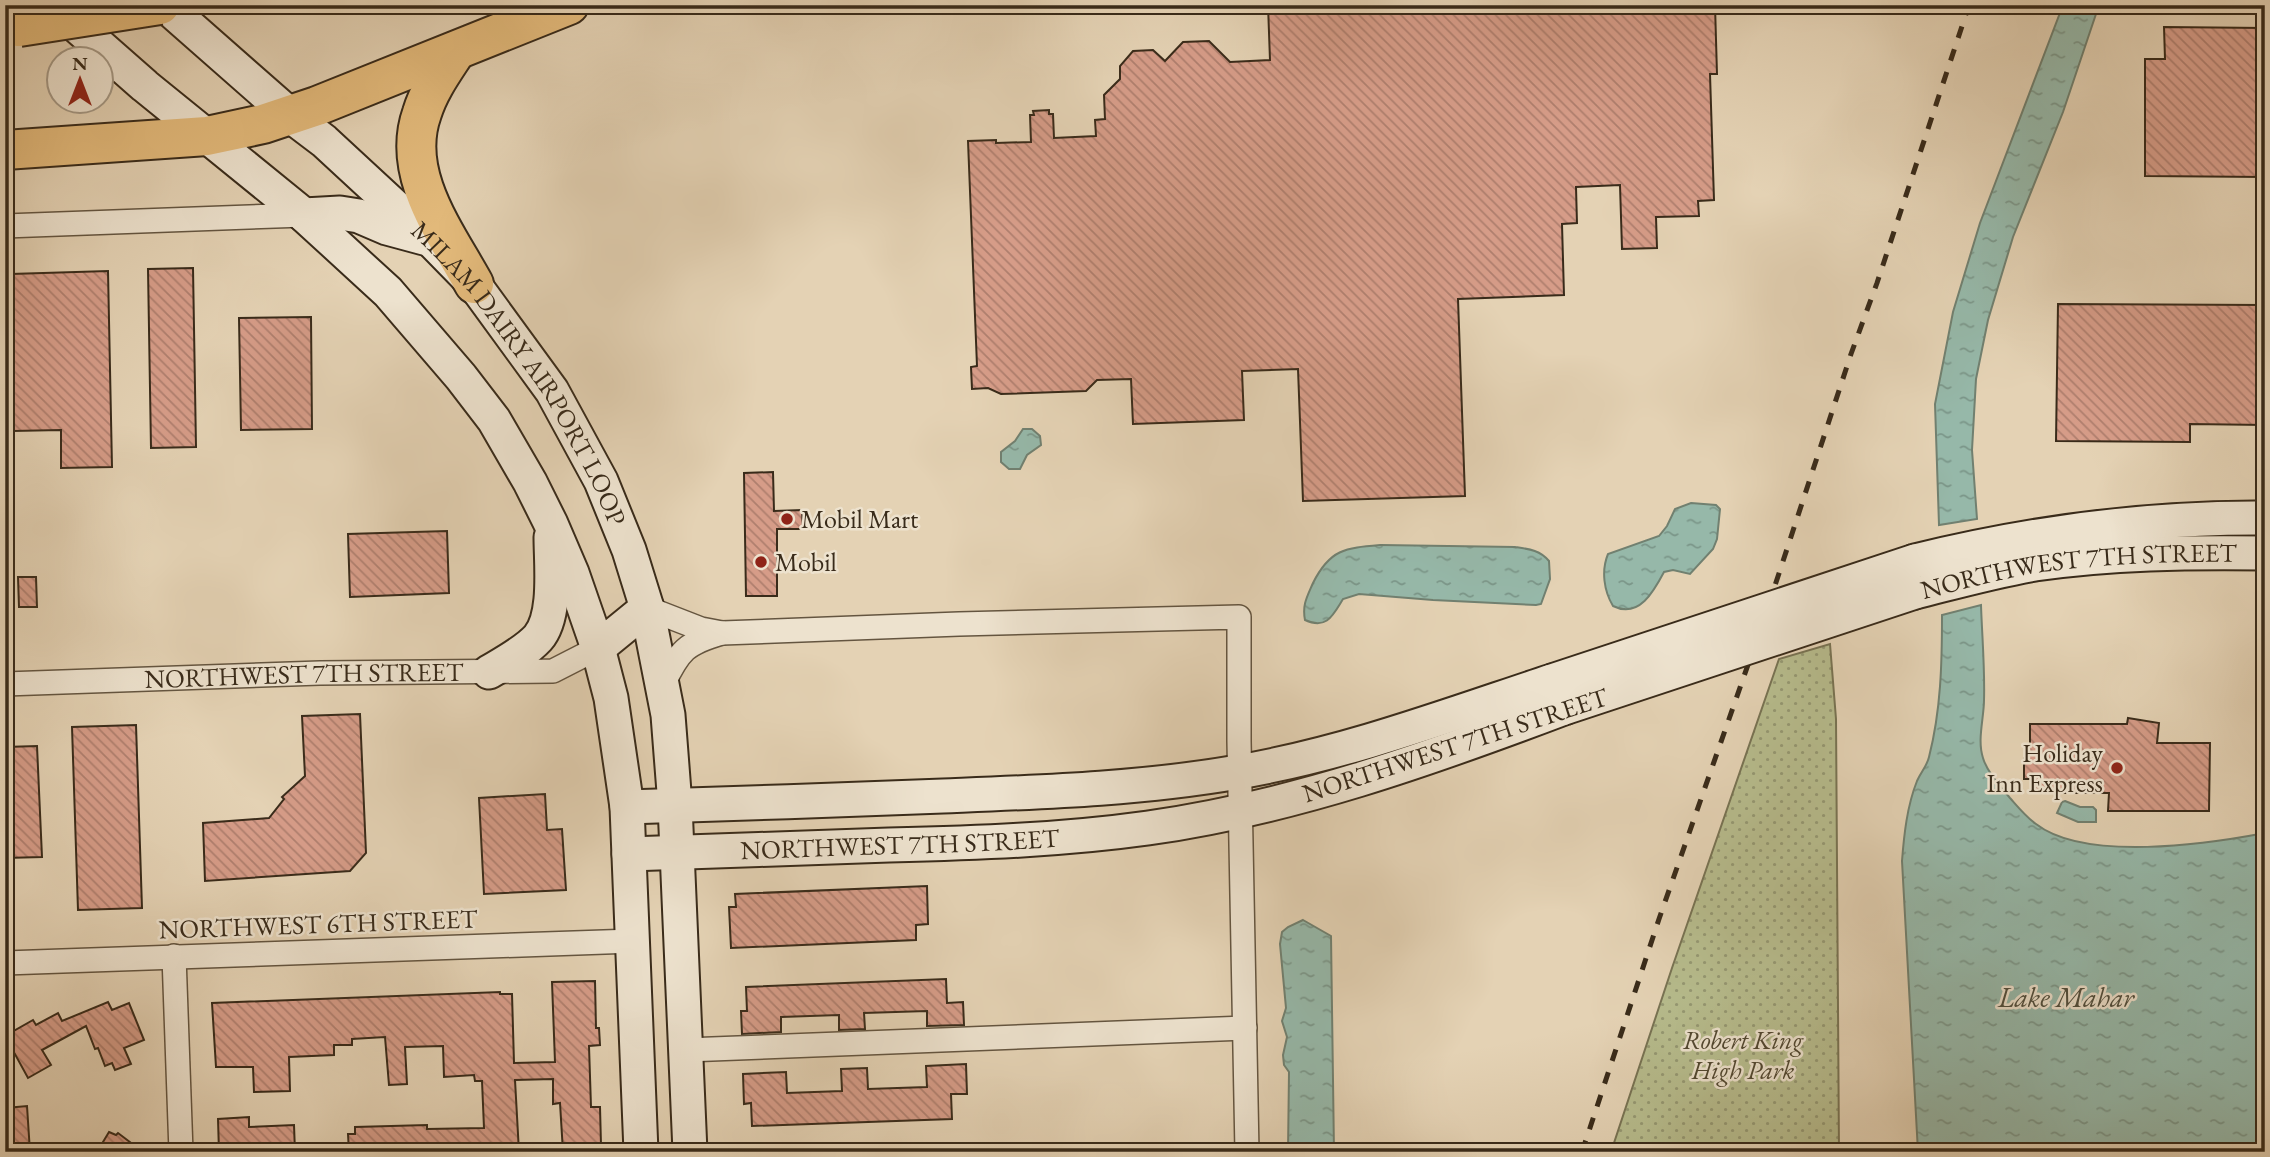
<svg xmlns="http://www.w3.org/2000/svg" width="2270" height="1157" viewBox="0 0 2270 1157" font-family="'EB Garamond',serif">
<defs>
<pattern id="grass-dots" width="8" height="8" patternUnits="userSpaceOnUse" patternTransform="scale(1.75)"><rect width="8" height="8" fill="#b6bb8c"/><path d="M2 2h.1M6 6h.1" fill="none" stroke="#959872" stroke-width="1.8" stroke-linecap="round"/></pattern>
<pattern id="water-ripples" width="26" height="14" patternUnits="userSpaceOnUse" patternTransform="scale(1.75)"><rect width="26" height="14" fill="#96b8a9"/><path d="M2 4q2-2 4 0t4 0M15 11q2-2 4 0t4 0" fill="none" stroke="#7b9689"/></pattern>
<pattern id="building-back-hatch" width="6" height="6" patternUnits="userSpaceOnUse" patternTransform="scale(1.75)"><rect width="6" height="6" fill="#d69c88"/><path d="M-1 5l2 2M0 0l6 6M5-1l2 2" fill="none" stroke="#af7f6e"/></pattern>
</defs>
<rect width="100%" height="100%" fill="#e4d2b4"/>
<filter id="stains"><feTurbulence type="fractalNoise" baseFrequency=".00286" numOctaves="4"/><feColorMatrix values="0 0 0 0 .2 0 0 0 0 .09 0 0 0 0 .02 0 0 0 .5 -.17"/></filter>
<radialGradient id="worn" r=".72"><stop offset=".6" stop-color="#630" stop-opacity="0"/><stop offset="1" stop-color="#630" stop-opacity=".3"/></radialGradient>
<polygon fill="url(#grass-dots)" stroke="#787353" stroke-width="2" points="1830,644 1836,719 1839,1152 1611,1152 1672,968 1779,659"/>
<g fill="url(#water-ripples)" stroke="#718070" stroke-width="2">
<polygon points="2063,5 2099,5 2063,112 2013,237 1988,320 1976,379 1972,450 1977,519 1939,525 1935,404 1953,312 1980,223"/>
<polygon points="1023,429 1032,429 1040,436 1041,445 1027,455 1020,469 1009,469 1001,462 1001,452 1015,441"/>
<path d="M1691,503L1716,505L1720,509L1717,539L1713,549L1690,574L1673,570L1664,572C1654,591 1639,619 1613,606C1604,591 1601,571 1608,554L1659,536L1667,526L1675,509Z"/>
<path d="M1381,545L1515,547C1529,549 1540,550 1549,561L1550,579L1541,604L1536,605L1433,600L1359,594L1343,599C1333,615 1327,630 1305,620C1302,605 1307,597 1313,583C1330,549 1345,548 1381,545Z"/>
<path d="M1981,605C1982,636 1985,668 1984,700C1984,718 1977,740 1983,758C1987,772 2001,787 2010,798C2018,807 2026,817 2036,824C2085,862 2207,844 2265,833V1152H1918L1902,861C1904,835 1907,806 1917,781C1921,772 1927,766 1929,757C1941,710 1942,663 1942,615Z"/>
<polygon points="2065,801 2080,807 2093,807 2096,810 2096,822 2078,822 2057,813 2062,802"/>
<polygon points="1303,920 1331,936 1334,1152 1288,1152 1289,1072 1284,1065 1283,1055 1287,1037 1282,1021 1286,1008 1280,944 1282,932 1288,927"/>
</g>
<g fill="url(#building-back-hatch)" stroke="#392b1a" stroke-width="2">
<polygon points="1268,5 1715,5 1717,74 1710,74 1714,200 1698,201 1699,216 1656,217 1657,248 1622,249 1620,185 1576,187 1577,223 1562,224 1564,295 1458,299 1465,496 1303,501 1298,369 1242,371 1244,420 1133,424 1131,379 1097,380 1086,391 1001,394 988,388 972,389 971,367 977,366 968,141 996,140 996,143 1031,142 1030,115 1034,115 1033,111 1049,110 1049,114 1053,114 1054,138 1096,136 1095,120 1105,119 1104,95 1120,79 1120,66 1133,51 1153,50 1165,61 1183,42 1209,41 1230,62 1270,60"/>
<polygon points="2164,27 2265,28 2265,177 2145,176 2145,59 2165,59"/>
<polygon points="193,268 196,447 151,448 148,269"/>
<polygon points="108,271 112,467 61,468 61,430 13,431 11,274"/>
<polygon points="2058,304 2265,305 2265,425 2190,424 2190,442 2056,441"/>
<polygon points="311,317 312,429 241,430 239,318"/>
<polygon points="773,472 774,511 802,510 803,529 777,529 777,596 746,596 744,473"/>
<polygon points="447,531 449,593 350,597 348,534"/>
<polygon points="18,577 36,577 37,607 19,607"/>
<polygon points="360,714 366,853 350,871 205,881 203,823 269,818 284,799 282,797 305,776 302,716"/>
<polygon points="2128,718 2159,723 2157,743 2210,743 2209,811 2108,811 2109,793 2032,793 2032,779 2024,779 2024,758 2027,758 2027,747 2030,747 2030,724 2127,724"/>
<polygon points="136,725 142,908 78,910 72,727"/>
<polygon points="37,746 42,857 5,858 5,747"/>
<polygon points="545,794 547,830 562,829 566,890 484,894 479,798"/>
<polygon points="927,886 928,924 916,925 916,940 731,948 729,907 736,907 735,894"/>
<polygon points="946,979 947,1003 963,1002 964,1025 927,1026 927,1011 864,1013 865,1029 839,1030 839,1015 781,1017 781,1032 742,1034 741,1011 747,1011 746,987"/>
<polygon points="595,981 596,1028 599,1028 600,1045 589,1046 591,1107 600,1107 601,1145 591,1145 592,1152 563,1152 560,1103 553,1104 553,1079 515,1080 519,1152 349,1152 348,1134 355,1134 355,1127 427,1125 427,1129 484,1128 482,1081 475,1081 474,1075 444,1077 443,1046 405,1047 407,1084 389,1085 385,1037 352,1039 352,1045 334,1045 334,1055 289,1057 290,1091 254,1092 253,1067 216,1067 212,1003 500,992 500,994 512,994 514,1063 555,1062 552,982"/>
<polygon points="108,1002 112,1010 129,1003 144,1040 124,1048 131,1064 115,1070 112,1063 105,1066 98,1048 95,1049 86,1026 42,1050 51,1065 28,1078 5,1036 33,1020 36,1025 58,1013 62,1021"/>
<polygon points="966,1064 967,1094 951,1094 952,1119 752,1126 751,1103 744,1104 743,1074 786,1072 787,1093 842,1091 841,1069 867,1068 868,1089 927,1087 926,1066"/>
<polygon points="27,1106 30,1152 9,1152 6,1108"/>
<polygon points="249,1117 249,1127 294,1125 295,1152 219,1152 218,1119"/>
<polygon points="109,1132 116,1135 118,1133 143,1152 97,1152"/>
</g>
<g fill="none" stroke-linecap="round" stroke-linejoin="round">
<defs>
<g id="street">
<polyline points="5,226 304,215"/>
<polyline points="647,608 701,629 722,633 959,624 1239,617 1239,741 1247,1152"/>
<path id="s1" d="M5,684L320,673L553,671L598,648"/>
<path d="M663,684C681,650 684,644 722,633"/>
<polyline points="174,956 181,1152"/>
<polyline points="5,963 633,941"/>
<polyline points="686,1050 1245,1028"/>
</g>
<g id="secondary">
<polyline points="53,5 145,86 304,215 388,292 461,377 494,420 530,482 551,524 572,573 598,648 611,698 627,807 641,1152"/>
<path id="s2" d="M165,5L291,116L324,141L430,239L474,284L552,391L601,481L629,550L647,608L668,715L675,805L690,1152"/>
<polyline points="304,215 340,213 359,216 387,228 424,238"/>
<path d="M1915,561C2029,533 2147,517 2265,518"/>
<path id="s3" d="M1915,592C1955,582 1994,571 2035,564C2111,553 2188,552 2265,553"/>
<polyline points="598,648 647,608"/>
<path d="M489,672C506,662 525,652 538,638C557,616 551,565 551,537"/>
<path d="M627,807C732,804 838,800 943,796C1042,792 1140,789 1238,772C1345,754 1449,715 1552,681"/>
<path id="s4" d="M629,854C716,851 802,848 889,845C975,843 1062,840 1148,828C1291,808 1429,759 1564,708"/>
</g>
<g id="highway">
<path d="M456,51C443,71 429,90 422,113C400,174 446,233 474,284"/>
<polyline points="5,150 207,136 263,124 317,106 569,5"/>
</g>
</defs>
<use href="#street" stroke="#645540" stroke-width="26"/>
<use href="#secondary" stroke="#392b1a" stroke-width="37"/>
<use href="#highway" stroke="#392b1a" stroke-width="42"/>
<use href="#street" stroke="#ede2ce" stroke-width="23"/>
<use href="#secondary" stroke="#ede2ce" stroke-width="33"/>
<use href="#highway" stroke="#e2b97a" stroke-width="38"/>
<polyline stroke="#392b1a" stroke-width="5" stroke-dasharray="12 12" stroke-linecap="butt" points="1582,1152 1659,919 1764,619 1851,354 1877,283 1969,5"/>
<defs>
<g id="secondary-bridge">
<polyline points="1552,681 1915,561"/>
<polyline points="1564,708 1915,592"/>
</g>
<polyline id="highway-bridge" points="19,27 160,5"/>
</defs>
<use href="#secondary-bridge" stroke="#392b1a" stroke-width="37" stroke-linecap="butt"/>
<use href="#highway-bridge" stroke="#392b1a" stroke-width="42" stroke-linecap="butt"/>
<use href="#secondary-bridge" stroke="#ede2ce" stroke-width="33"/>
<use href="#highway-bridge" stroke="#e2b97a" stroke-width="38"/>
</g>
<g fill="#8f2418" stroke="#ede2ce" stroke-width="2.5">
<circle cx="787" cy="519" r="7"/>
<circle cx="761" cy="562" r="7"/>
<circle cx="2117" cy="768" r="7"/>
</g>
<g text-anchor="middle" stroke-width="5" stroke-linejoin="round" paint-order="stroke">
<g font-size="26" fill="#392b1a" stroke="#ede2ce">
<text dy="9" stroke="none"><textPath href="#s2" startOffset="516">MILAM DAIRY AIRPORT LOOP</textPath></text>
<text dy="9" stroke="none"><textPath href="#s3" startOffset="166">NORTHWEST 7TH STREET</textPath></text>
<text dy="9" stroke="none"><textPath href="#s1" startOffset="299">NORTHWEST 7TH STREET</textPath></text>
<text transform="translate(1455 745) rotate(-18)" y="9">NORTHWEST 7TH STREET</text>
<text dy="9" stroke="none"><textPath href="#s4" startOffset="271">NORTHWEST 7TH STREET</textPath></text>
<text transform="translate(318 924) rotate(-2)" y="9">NORTHWEST 6TH STREET</text>
</g>
<g font-size="26" fill="#392b1a" stroke="#ede2ce" text-anchor="start">
<text x="801" y="528">Mobil Mart</text>
<text x="775" y="571">Mobil</text>
<text x="2103" y="762" text-anchor="end">Holiday<tspan x="2103" dy="30">Inn Express</tspan></text>
</g>
<g font-size="26" font-style="italic" fill="#524831" stroke="#ede2ce">
<text x="1743" y="1049">Robert King<tspan x="1743" dy="30">High Park</tspan></text>
</g>
<g font-size="28" font-style="italic" fill="#504e3e" stroke="#ede2ce">
<text x="2066" y="1007">Lake Mahar</text>
</g>
</g>
<rect width="2270" height="1157" fill="none" stroke="#e4d2b4" stroke-width="28"/>
<rect x="7" y="7" width="2256" height="1143" fill="none" stroke="#392b1a" stroke-width="3.5"/>
<rect x="14" y="14" width="2242" height="1129" fill="none" stroke="#392b1a" stroke-width="2"/>
<g transform="translate(80 80)"><circle r="33" fill="#ede2ce" stroke="#a59986" stroke-width="2"/>
<path d="M0-5L12 26L0 18L-12 26Z" fill="#8f2418"/>
<text y="-10" font-size="19" font-weight="bold" text-anchor="middle" fill="#392b1a">N</text>
</g>
<rect width="100%" height="100%" filter="url(#stains)"/>
<rect width="100%" height="100%" fill="url(#worn)"/>
</svg>
